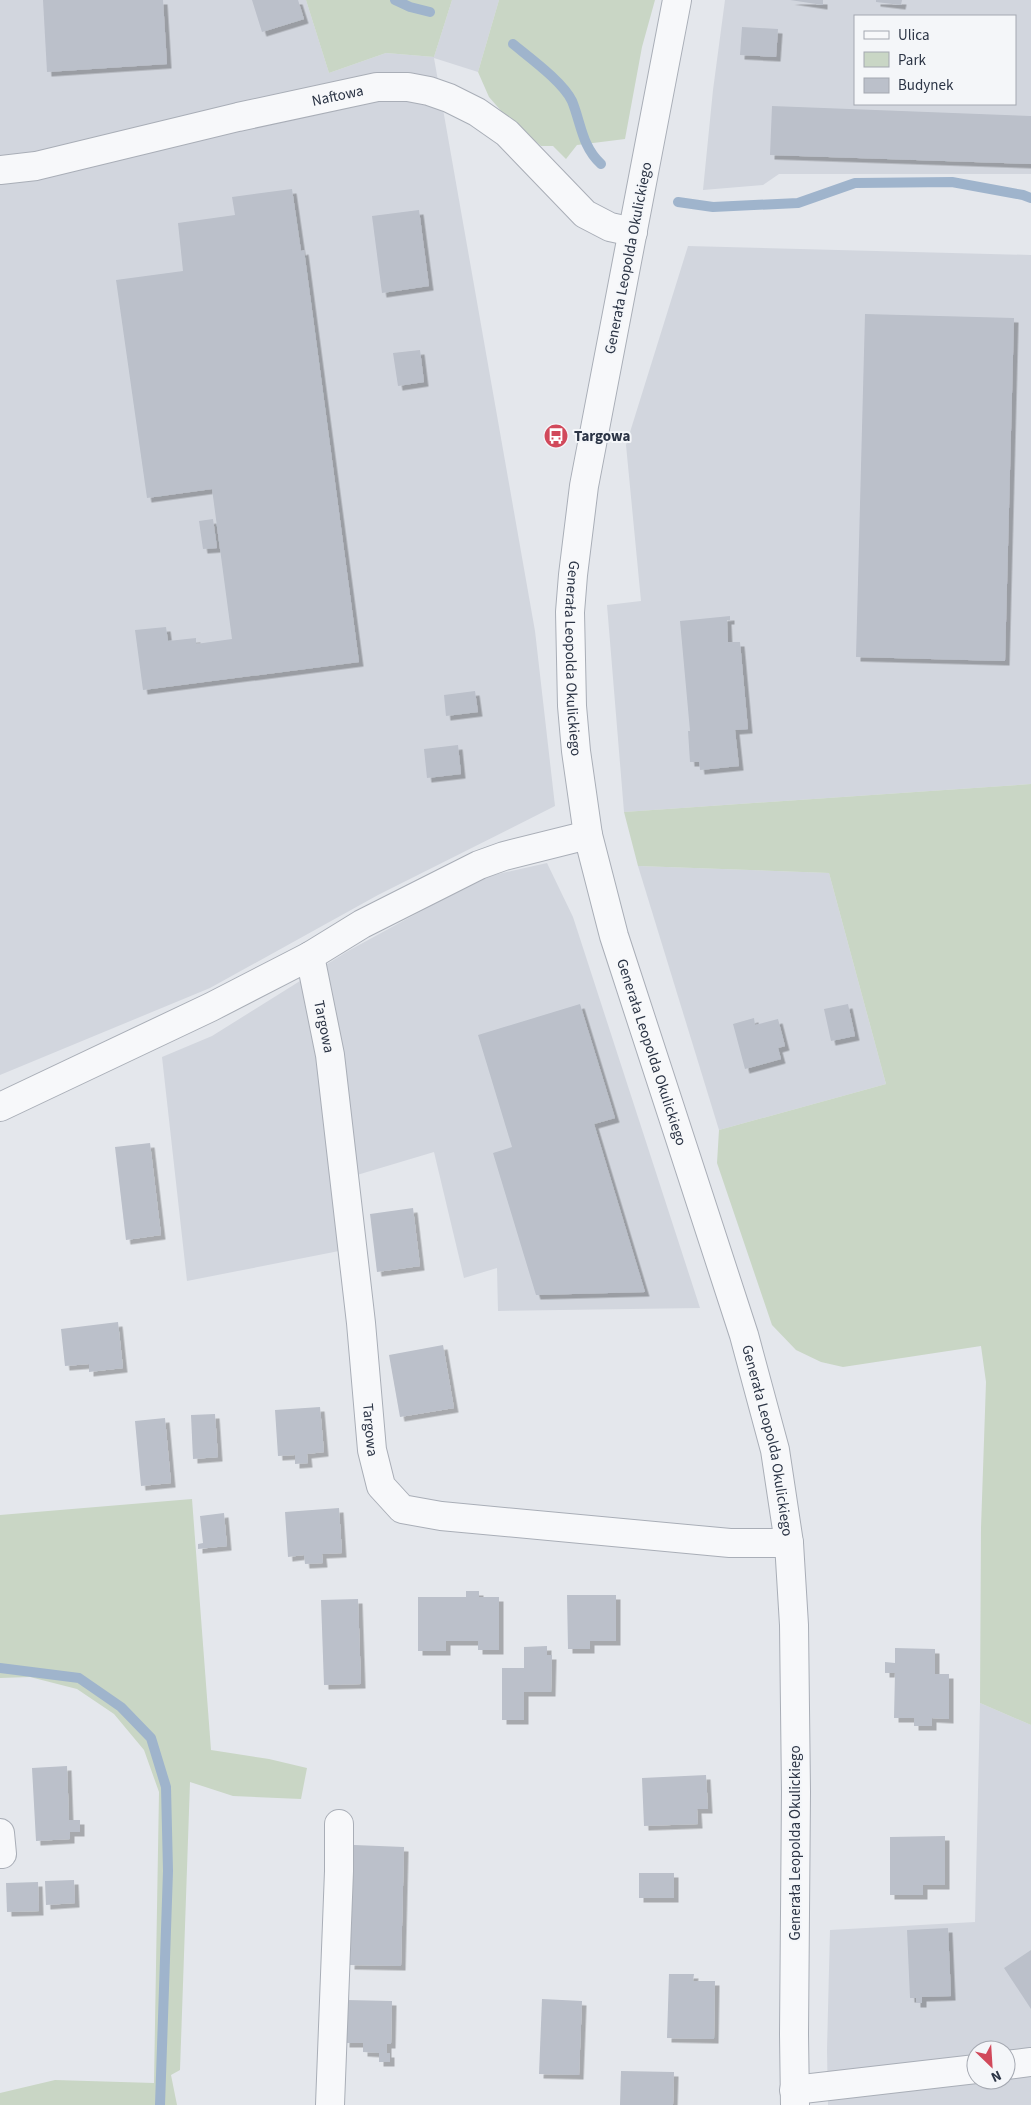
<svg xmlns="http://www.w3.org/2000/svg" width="1031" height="2105" viewBox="0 0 1031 2105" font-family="'Source Sans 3',sans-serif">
<defs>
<filter id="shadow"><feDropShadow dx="4.5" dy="4.5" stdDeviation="0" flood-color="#0004"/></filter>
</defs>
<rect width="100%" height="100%" fill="#e4e7ec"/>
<g fill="#d2d6de" fill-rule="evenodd">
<polygon points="0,0 306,0 329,73 386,53 434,57 452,0 499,0 478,72 434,58 535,631 555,806 378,895 210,988 0,1075"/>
<path d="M725,0H1031V174H779L763,185L703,190L713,90ZM855,16H1015V104H855Z"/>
<polygon points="688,246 1031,255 1031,784 624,812 607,605 641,601 626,445"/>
<polygon points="547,863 573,917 700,1308 498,1311 497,1268 464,1278 434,1152 357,1175 330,1179 339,1251 187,1281 162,1057 212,1036 348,951 445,898 466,881"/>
<polygon points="638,866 829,873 886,1084 719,1130"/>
<path d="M980,1703L1031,1725V2105H828L827,2050L830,1930L975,1922ZM976,2050H1006V2080H976Z"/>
</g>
<g fill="#c9d6c5">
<polygon points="306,0 452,0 434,57 386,53 329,73"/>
<polygon points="499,0 655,0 642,47 625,139 577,145 566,159 553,146 541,146 503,113 489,97 478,72"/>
<polygon points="1031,784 1031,1725 980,1703 981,1528 986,1382 981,1346 843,1367 821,1362 796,1350 772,1325 717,1163 719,1130 886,1084 829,873 638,866 624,812"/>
<polygon points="192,1499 211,1750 269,1759 307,1768 301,1799 233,1796 190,1782 180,2070 171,2075 177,2105 0,2105 0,2093 55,2080 154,2083 159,1792 144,1750 114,1714 77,1689 30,1677 0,1678 0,1515"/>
</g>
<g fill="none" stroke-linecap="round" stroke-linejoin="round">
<g stroke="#9fb4cc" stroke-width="10">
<polyline points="395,0 410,7 430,12"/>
<path d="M513,44C530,58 563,82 572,101C581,123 582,147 601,164"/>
<polyline points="678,202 713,207 798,203 855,183 952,182 1023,195 1031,198"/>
<polyline points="0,1668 79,1678 121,1707 151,1738 166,1787 168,1871 160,2105"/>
</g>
</g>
<g fill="#bbc0ca" filter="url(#shadow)">
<polygon points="43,0 163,0 167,64 47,72"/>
<polygon points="252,0 298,0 304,19 262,32"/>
<polygon points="790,0 823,0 823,5"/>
<polygon points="876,0 902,0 901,5 876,2"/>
<polygon points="742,27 778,29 776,57 740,55"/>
<polygon points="772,106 1031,116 1031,164 770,155"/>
<polygon points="292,189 301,251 304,250 359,662 143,690 135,630 166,627 168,641 196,638 196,644 232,639 212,489 147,498 116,280 183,271 178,223 235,215 232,197"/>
<polygon points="419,210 429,286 382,293 372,216"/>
<polygon points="865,314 1014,318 1005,661 856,657"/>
<polygon points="420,350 424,382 398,386 393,353"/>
<polygon points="213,519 217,548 203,549 199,521"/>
<polygon points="730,616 730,620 727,620 728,642 740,642 748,729 735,730 739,766 700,770 699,762 690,762 688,731 690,731 680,621"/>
<polygon points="475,691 478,712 446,716 444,695"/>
<polygon points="458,745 461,774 427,778 424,749"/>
<polygon points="580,1004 615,1118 594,1124 645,1292 536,1295 493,1153 512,1147 478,1035"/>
<polygon points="848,1004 855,1036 831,1041 824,1009"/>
<polygon points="754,1018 755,1025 778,1019 785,1046 778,1048 781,1059 745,1069 733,1024"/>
<polygon points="150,1143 161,1235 126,1240 115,1147"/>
<polygon points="413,1208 420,1266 377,1272 370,1214"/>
<polygon points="118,1322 123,1368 89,1372 89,1364 65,1366 61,1329"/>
<polygon points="443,1345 454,1408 400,1417 389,1355"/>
<polygon points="320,1407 324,1452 307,1454 308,1463 295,1464 295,1455 278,1456 275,1410"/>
<polygon points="215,1414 218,1457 193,1459 191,1415"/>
<polygon points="165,1418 171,1483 141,1486 135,1421"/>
<polygon points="339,1508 342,1553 322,1554 323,1563 305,1564 304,1555 288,1557 285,1512"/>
<polygon points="224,1513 227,1546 198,1549 198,1544 203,1543 200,1516"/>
<polygon points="466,1591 479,1591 479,1597 499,1597 499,1650 478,1650 478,1641 446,1641 446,1651 418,1651 418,1597 466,1597"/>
<polygon points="567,1595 616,1595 616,1641 590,1641 590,1649 568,1649"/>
<polygon points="358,1599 361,1684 324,1685 321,1600"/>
<polygon points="547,1646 547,1655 552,1655 551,1692 524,1692 524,1720 502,1720 502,1668 524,1668 524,1647"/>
<polygon points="895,1648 935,1649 935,1674 949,1674 949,1719 932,1718 932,1726 914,1726 914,1718 894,1718 895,1673 885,1673 885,1662 895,1663"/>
<polygon points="67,1766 69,1820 80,1820 80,1832 70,1832 70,1839 36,1841 32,1768"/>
<polygon points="706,1775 708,1809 697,1809 698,1824 644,1826 642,1778"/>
<polygon points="945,1836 945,1885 923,1885 923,1895 890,1895 890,1837"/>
<polygon points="354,1845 404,1847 401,1966 350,1965"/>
<rect x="639" y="1873" width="35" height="25"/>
<polygon points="74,1880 75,1903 46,1905 45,1881"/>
<polygon points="38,1882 39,1911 7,1912 6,1883"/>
<polygon points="948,1928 951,1996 922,1997 922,2003 916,2003 916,1998 910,1998 907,1930"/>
<polygon points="1031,1950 1031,2009 1004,1968"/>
<polygon points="669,1974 694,1974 693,1981 715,1981 714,2039 667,2038"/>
<polygon points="542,1999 582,2001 579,2075 539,2074"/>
<polygon points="346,2000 392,2001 391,2044 387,2044 387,2053 390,2053 390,2062 379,2062 379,2053 363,2052 363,2043 345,2043"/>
<polygon points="621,2071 674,2072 673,2105 620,2105"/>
</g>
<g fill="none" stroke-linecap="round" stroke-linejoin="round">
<defs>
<g id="minor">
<path id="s1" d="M677,0L584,486L573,575L570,612L572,706L576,751L588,835L614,936L744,1335L775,1450L789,1543L794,1625L796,1792L794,2034L795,2105"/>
<path id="s2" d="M0,170L36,166L238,117L377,87H408L429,91L449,98L477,112L507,133L585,214L610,227L633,232"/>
<path id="s3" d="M310,956L330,1055L361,1323L372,1450L381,1486L402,1509L441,1516L730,1543H789"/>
<polyline points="0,1107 211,1007 310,956 362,924 479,865 504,856 588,835"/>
<polyline points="0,1833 2,1854"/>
<polyline points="1006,2065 1031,2062"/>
<polyline points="794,2090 976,2069"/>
<polyline points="330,2105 339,1871 339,1824"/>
</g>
</defs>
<use href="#minor" stroke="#a9aeb7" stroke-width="30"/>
<use href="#minor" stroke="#f7f8fa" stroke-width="28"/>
</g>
<defs>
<symbol id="bus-disc" viewBox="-11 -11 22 22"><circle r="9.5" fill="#d1495b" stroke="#f4f6f9"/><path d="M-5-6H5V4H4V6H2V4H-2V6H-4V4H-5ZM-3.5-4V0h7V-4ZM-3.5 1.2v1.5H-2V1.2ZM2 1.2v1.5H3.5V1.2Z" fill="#fff"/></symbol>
</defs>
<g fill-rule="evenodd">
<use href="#bus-disc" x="542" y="422" width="28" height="28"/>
</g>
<g text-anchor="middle" stroke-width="4" stroke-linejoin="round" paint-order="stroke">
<g font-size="15" fill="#2b3445" stroke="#f4f6f9">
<text dy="5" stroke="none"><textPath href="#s2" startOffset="346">Naftowa</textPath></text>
<text transform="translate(628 258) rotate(-79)" y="5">Generała Leopolda Okulickiego</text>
<text dy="5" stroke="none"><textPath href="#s1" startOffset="668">Generała Leopolda Okulickiego</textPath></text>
<text dy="5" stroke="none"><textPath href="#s3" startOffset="72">Targowa</textPath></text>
<text dy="5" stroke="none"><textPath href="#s1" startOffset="1072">Generała Leopolda Okulickiego</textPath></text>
<text dy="5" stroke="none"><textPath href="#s3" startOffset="478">Targowa</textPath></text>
<text dy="5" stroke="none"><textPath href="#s1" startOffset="1478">Generała Leopolda Okulickiego</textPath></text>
<text transform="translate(795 1843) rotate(-90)" y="5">Generała Leopolda Okulickiego</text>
</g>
<g font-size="15" font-weight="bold" fill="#2b3445" stroke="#f4f6f9" text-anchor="start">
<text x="574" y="441">Targowa</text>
</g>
</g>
<rect x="854" y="15" width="162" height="90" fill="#f4f6f9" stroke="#a4a8b1"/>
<rect x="864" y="31" width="25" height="8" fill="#f7f8fa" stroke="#a4a8b1"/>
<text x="898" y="40" font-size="15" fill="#2b3445">Ulica</text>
<rect x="864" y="52" width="25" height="15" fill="#c9d6c5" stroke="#a4a8b1"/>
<text x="898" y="65" font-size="15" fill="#2b3445">Park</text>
<rect x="864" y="78" width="25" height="15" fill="#bbc0ca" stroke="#a4a8b1"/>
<text x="898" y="90" font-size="15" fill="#2b3445">Budynek</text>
<g transform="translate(991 2065) rotate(155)"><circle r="24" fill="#f4f6f9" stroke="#a4a8b1"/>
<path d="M0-4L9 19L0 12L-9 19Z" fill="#d1495b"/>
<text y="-8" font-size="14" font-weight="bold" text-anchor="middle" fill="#2b3445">N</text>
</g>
</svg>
